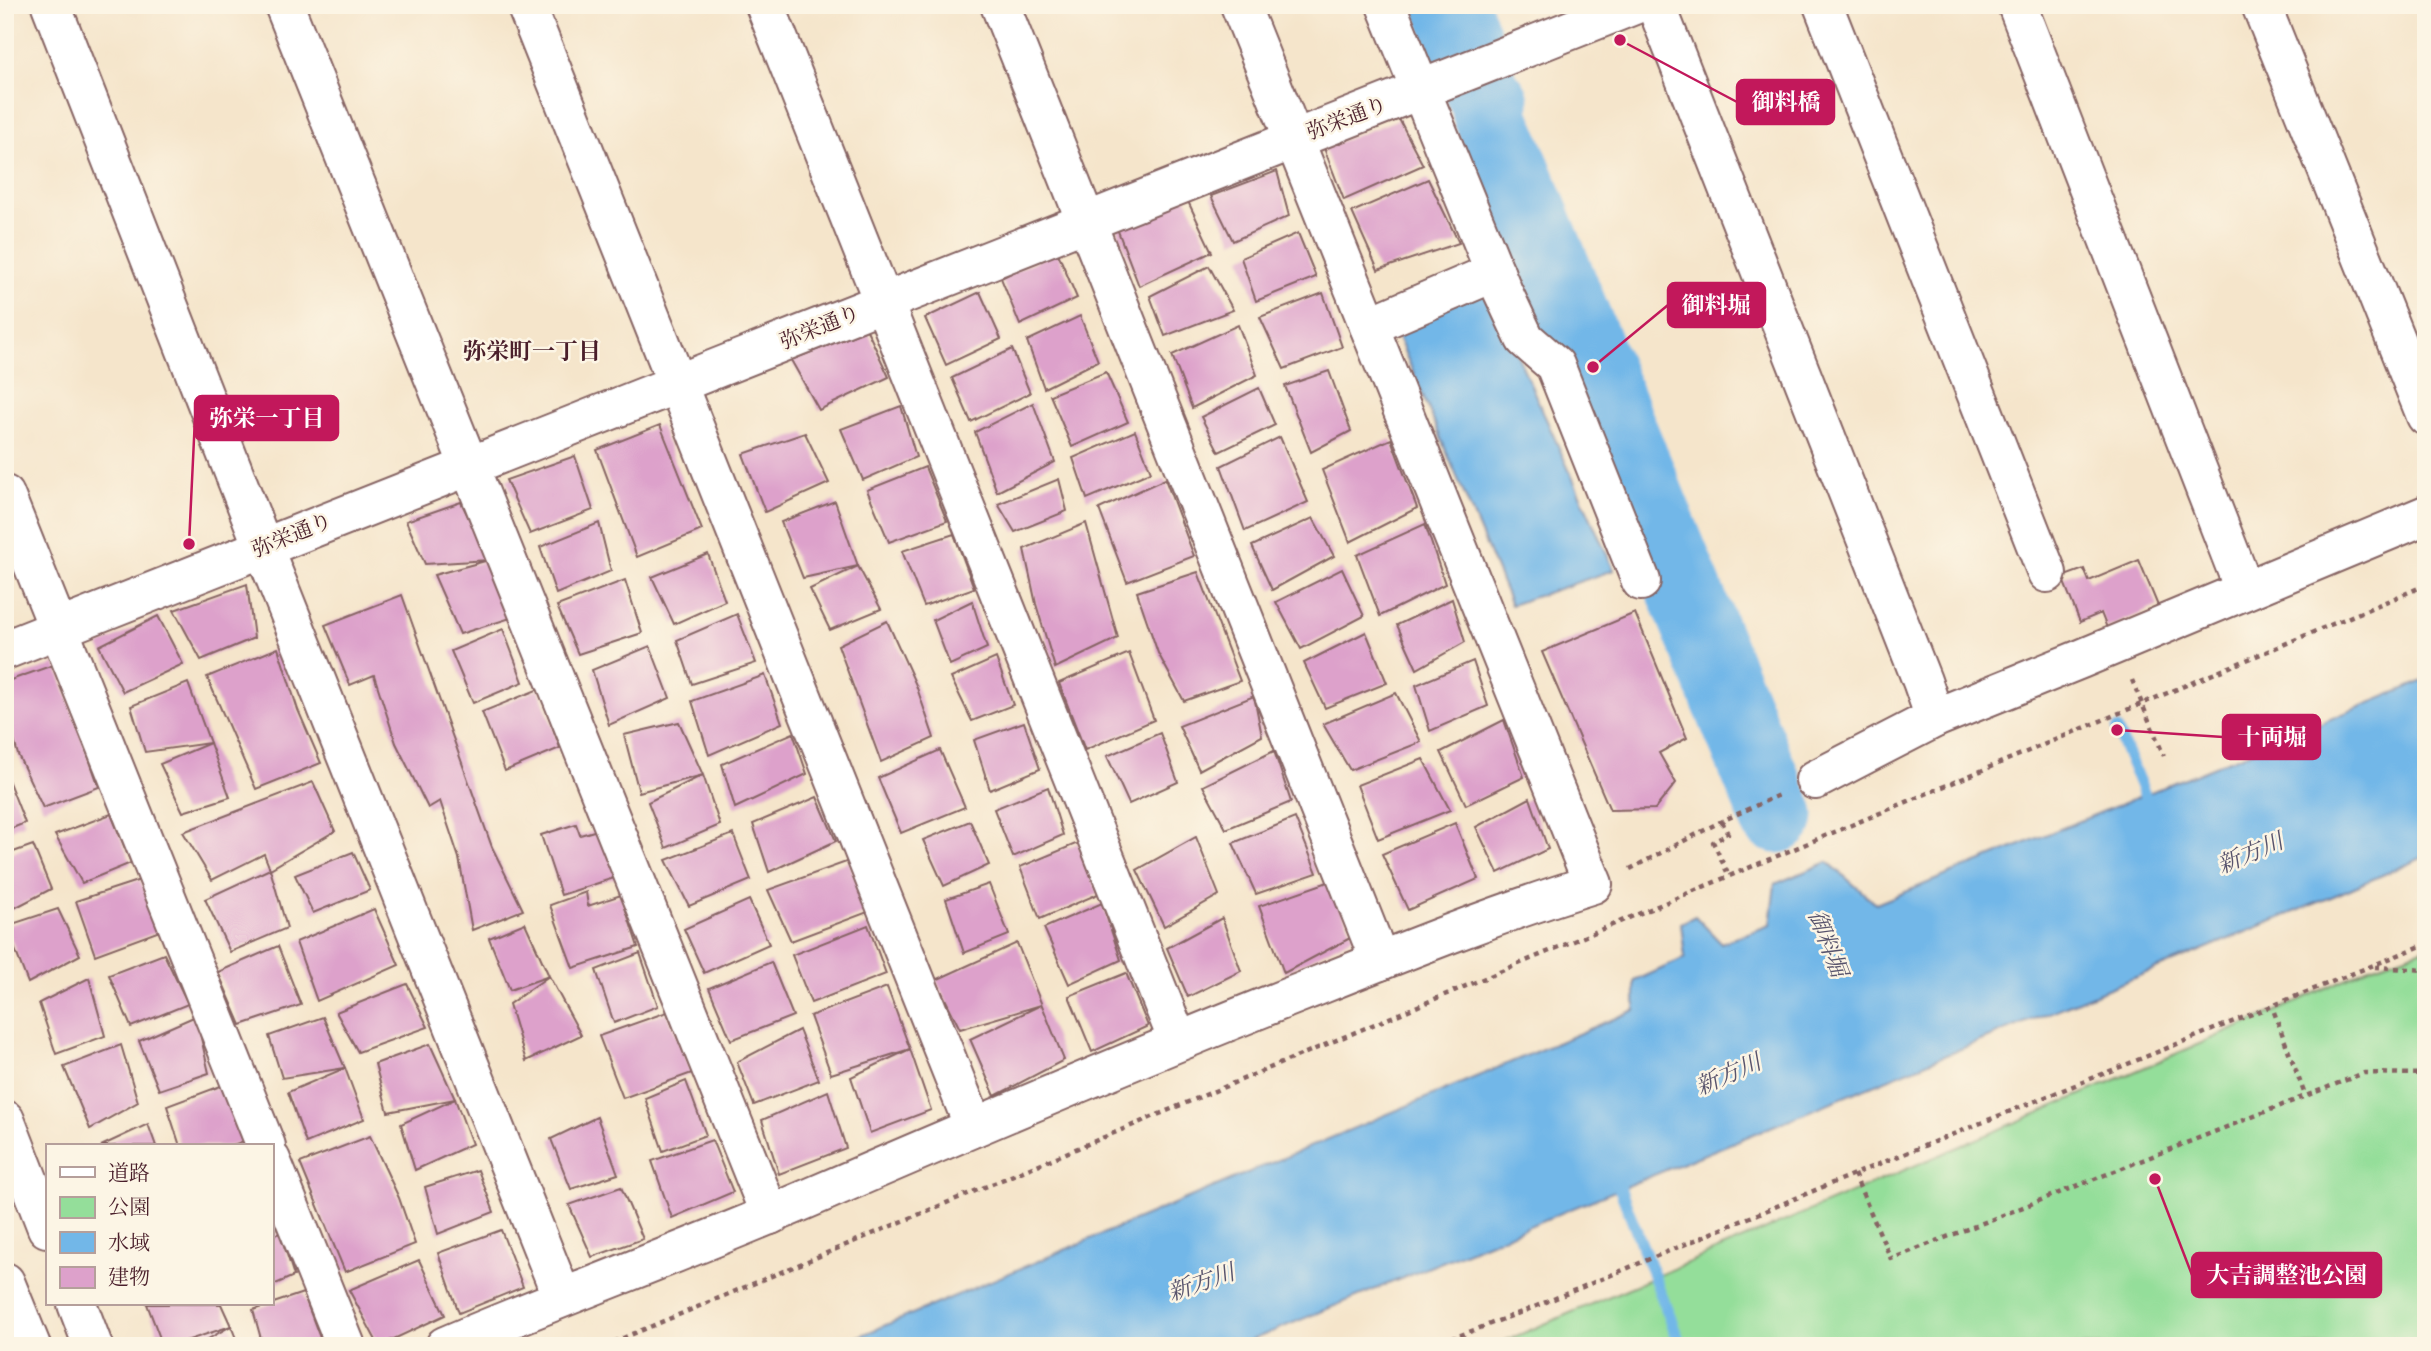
<svg xmlns="http://www.w3.org/2000/svg" width="2431" height="1351" viewBox="0 0 2431 1351" font-family="'IM FELL Great Primer','Noto Serif JP',serif">
<rect width="100%" height="100%" fill="#fcf5e5"/>
<filter id="ink" filterUnits="userSpaceOnUse"><feTurbulence type="fractalNoise" baseFrequency=".0143" numOctaves="2"/><feDisplacementMap in="SourceGraphic" scale="14" xChannelSelector="R" yChannelSelector="G"/><feConvolveMatrix kernelMatrix="1 2 1 2 8 2 1 2 1" color-interpolation-filters="sRGB"/></filter>
<filter id="wash" filterUnits="userSpaceOnUse"><feTurbulence type="fractalNoise" baseFrequency=".00686" numOctaves="4" result="noise"/><feDisplacementMap in="SourceGraphic" scale="28" xChannelSelector="R" yChannelSelector="G"/><feGaussianBlur stdDeviation="1.57" result="paint"/><feColorMatrix in="noise" values="0 0 0 0 0 0 0 0 0 0 0 0 0 0 0 0 0 1.4 0 .05"/><feComposite in="paint" operator="in"/></filter>
<g filter="url(#wash)">
<rect width="100%" height="100%" fill="#f5e5cb"/>
<polygon fill="#94de9a" stroke="#6f7e62" stroke-width="2" points="2426,948 2426,1346 1493,1346 2274,1012 2371,967"/>
<g fill="#72b7e8" stroke="#5e6b8a" stroke-width="2">
<polygon points="1484,281 1614,570 1511,605 1391,320"/>
<polygon points="2426,680 2426,856 2336,895 1237,1346 836,1346 1635,1010 1635,981 1685,958 1681,923 1695,916 1721,943 1770,925 1775,884 1828,862 1876,904"/>
</g>
<g fill="none" stroke-linecap="round" stroke-linejoin="round">
<g stroke="#72b7e8" stroke-width="12">
<polyline points="2117,730 2150,807"/>
<polyline points="1615,1176 1681,1346"/>
</g>
<polyline stroke="#72b7e8" stroke-width="75" points="1451,5 1483,92 1492,103 1489,111 1777,816"/>
</g>
<g id="blocks">
<g fill="#dda1cb">
<polygon points="1399,119 1423,165 1344,200 1324,148"/>
<polygon points="1277,171 1289,216 1233,241 1211,196"/>
<polygon points="1428,179 1459,243 1378,270 1352,212"/>
<polygon points="1185,195 1212,252 1139,286 1115,223"/>
<polygon points="1298,233 1316,277 1256,301 1241,258"/>
<polygon points="1057,251 1077,298 1020,325 1001,278"/>
<polygon points="1209,266 1233,310 1165,336 1150,296"/>
<polygon points="980,292 1001,339 946,365 925,318"/>
<polygon points="1323,293 1342,347 1284,369 1260,317"/>
<polygon points="1080,316 1098,361 1044,388 1027,341"/>
<polygon points="1238,325 1257,375 1192,408 1172,355"/>
<polygon points="867,330 889,377 819,410 791,360"/>
<polygon points="1012,349 1030,393 971,422 952,378"/>
<polygon points="1329,371 1351,431 1311,452 1285,386"/>
<polygon points="1106,372 1128,422 1072,447 1050,395"/>
<polygon points="1259,388 1275,425 1219,452 1201,417"/>
<polygon points="1033,403 1055,462 997,492 975,432"/>
<polygon points="901,406 916,457 863,480 841,429"/>
<polygon points="660,425 702,530 637,557 597,450"/>
<polygon points="1135,431 1151,472 1087,499 1073,458"/>
<polygon points="805,433 829,483 765,512 743,454"/>
<polygon points="1280,437 1308,502 1245,531 1221,466"/>
<polygon points="1391,439 1417,508 1350,542 1322,470"/>
<polygon points="575,456 593,510 530,534 506,480"/>
<polygon points="925,467 947,521 889,542 867,490"/>
<polygon points="1059,479 1067,511 1015,532 998,504"/>
<polygon points="1165,479 1194,556 1127,582 1099,509"/>
<polygon points="835,501 858,566 803,578 781,522"/>
<polygon points="461,502 489,560 514,617 460,634 434,575 489,560 425,564 406,521"/>
<polygon points="1313,518 1334,556 1272,590 1252,546"/>
<polygon points="599,523 611,571 556,594 540,547"/>
<polygon points="1086,523 1118,638 1055,668 1036,604 1024,549"/>
<polygon points="1425,524 1445,584 1380,616 1357,555"/>
<polygon points="954,534 974,588 924,606 902,551"/>
<polygon points="708,554 725,601 674,624 652,577"/>
<polygon points="2139,560 2158,606 2107,628 2101,613 2080,622 2062,577 2084,569 2089,581"/>
<polygon points="858,566 881,609 830,630 810,589"/>
<polygon points="1342,569 1364,616 1301,649 1276,602"/>
<polygon points="1198,572 1240,681 1184,701 1158,653 1137,592"/>
<polygon points="625,580 642,633 578,654 557,606"/>
<polygon points="247,584 254,638 201,660 174,610"/>
<polygon points="402,595 492,847 523,910 472,930 459,858 440,801 428,808 396,743 374,675 350,685 325,625"/>
<polygon points="1452,599 1465,642 1417,669 1397,625"/>
<polygon points="972,601 987,648 950,665 933,620"/>
<polygon points="1635,613 1687,738 1659,753 1676,783 1655,809 1610,810 1542,652"/>
<polygon points="737,614 756,663 692,684 677,640"/>
<polygon points="158,616 183,664 123,692 99,646"/>
<polygon points="887,621 916,685 934,738 881,762 838,645"/>
<polygon points="503,629 523,682 473,703 451,651"/>
<polygon points="1366,632 1387,683 1325,708 1304,663"/>
<polygon points="650,646 670,698 609,725 592,670"/>
<polygon points="278,648 298,710 321,763 256,789 207,677"/>
<polygon points="1129,653 1154,720 1085,750 1059,683"/>
<polygon points="996,658 1013,705 972,721 951,678"/>
<polygon points="1473,661 1488,706 1430,731 1416,685"/>
<polygon points="56,664 99,787 43,808 18,755 5,707 5,682"/>
<polygon points="765,675 782,723 709,755 692,701"/>
<polygon points="188,683 210,743 145,752 131,706"/>
<polygon points="539,689 560,748 505,771 482,712"/>
<polygon points="1396,693 1421,742 1350,770 1323,724"/>
<polygon points="1254,696 1262,736 1199,770 1179,726"/>
<polygon points="1504,720 1524,777 1466,805 1441,752"/>
<polygon points="679,722 703,775 720,825 666,848 648,802 703,775 639,792 624,735"/>
<polygon points="1024,722 1040,769 990,790 974,740"/>
<polygon points="793,733 807,774 735,808 722,764"/>
<polygon points="1160,733 1178,782 1129,804 1107,756"/>
<polygon points="210,743 230,797 183,812 160,764"/>
<polygon points="940,750 965,807 901,833 878,778"/>
<polygon points="1274,751 1291,802 1226,829 1203,786"/>
<polygon points="1423,759 1450,810 1378,839 1357,785"/>
<polygon points="5,772 25,823 5,831"/>
<polygon points="313,782 335,831 270,869 264,854 212,880 183,832"/>
<polygon points="1048,787 1063,835 1013,857 994,809"/>
<polygon points="817,797 836,841 769,872 753,824"/>
<polygon points="1530,798 1548,849 1498,873 1476,827"/>
<polygon points="111,814 131,863 82,883 55,835"/>
<polygon points="1295,818 1317,873 1256,894 1233,843"/>
<polygon points="970,821 989,865 944,886 923,840"/>
<polygon points="1455,823 1478,879 1408,910 1382,854"/>
<polygon points="576,824 580,835 601,829 617,877 561,895 541,835"/>
<polygon points="733,834 751,880 689,906 666,860"/>
<polygon points="1196,837 1219,895 1164,926 1137,870"/>
<polygon points="1078,843 1098,894 1040,919 1020,867"/>
<polygon points="33,845 51,889 5,913 5,855"/>
<polygon points="353,852 370,890 313,913 295,875"/>
<polygon points="849,861 868,912 791,941 768,890"/>
<polygon points="270,869 287,928 230,952 205,899"/>
<polygon points="140,880 160,931 95,955 76,901"/>
<polygon points="1328,882 1354,936 1284,973 1259,906"/>
<polygon points="989,884 1009,935 964,953 946,899"/>
<polygon points="586,892 588,906 621,895 638,947 573,968 550,905"/>
<polygon points="749,900 769,944 704,973 684,929"/>
<polygon points="1102,903 1121,960 1069,984 1044,928"/>
<polygon points="58,909 80,955 28,983 6,926"/>
<polygon points="374,909 399,965 317,1001 296,942"/>
<polygon points="1222,918 1241,971 1188,997 1167,948"/>
<polygon points="525,923 549,976 581,1035 526,1061 509,1004 549,976 510,990 489,938"/>
<polygon points="868,925 886,974 811,1003 792,955"/>
<polygon points="1017,943 1064,1060 995,1096 970,1039 1041,1005 960,1029 936,980"/>
<polygon points="278,946 301,1005 241,1025 218,972"/>
<polygon points="640,953 658,1006 614,1023 596,970"/>
<polygon points="164,954 188,1004 131,1027 109,975"/>
<polygon points="771,962 793,1016 731,1040 709,988"/>
<polygon points="1126,973 1148,1026 1092,1052 1069,996"/>
<polygon points="89,978 105,1036 56,1054 39,1003"/>
<polygon points="407,984 428,1027 358,1052 336,1012"/>
<polygon points="887,987 910,1049 831,1074 810,1016"/>
<polygon points="667,1012 692,1073 623,1098 599,1036"/>
<polygon points="196,1016 209,1073 159,1090 139,1041"/>
<polygon points="323,1017 345,1068 282,1078 269,1036"/>
<polygon points="799,1030 819,1080 754,1105 737,1062"/>
<polygon points="430,1044 455,1099 388,1112 375,1064"/>
<polygon points="121,1045 138,1102 90,1129 64,1067"/>
<polygon points="910,1049 931,1110 870,1133 851,1077"/>
<polygon points="345,1068 364,1119 306,1143 288,1092"/>
<polygon points="686,1081 706,1135 663,1151 645,1098"/>
<polygon points="226,1084 247,1140 230,1146 180,1146 167,1106"/>
<polygon points="828,1091 846,1148 779,1174 762,1120"/>
<polygon points="455,1099 472,1144 415,1170 401,1124"/>
<polygon points="597,1117 618,1174 571,1189 551,1139"/>
<polygon points="148,1124 156,1146 101,1146"/>
<polygon points="370,1136 399,1198 415,1244 345,1272 300,1163"/>
<polygon points="712,1140 733,1192 672,1218 652,1161"/>
<polygon points="478,1170 494,1212 438,1234 425,1187"/>
<polygon points="621,1187 643,1239 592,1257 569,1205"/>
<polygon points="501,1230 523,1287 459,1313 438,1253"/>
<polygon points="280,1233 294,1276 271,1286 271,1236"/>
<polygon points="419,1260 445,1315 379,1346 349,1290"/>
<polygon points="303,1293 323,1346 263,1346 253,1310"/>
<polygon points="147,1304 221,1304 231,1326 171,1346 163,1346"/>
<polygon points="231,1326 239,1346 196,1346"/>
</g>
</g>
</g>
<g filter="url(#ink)">
<use href="#blocks" fill-opacity="0" stroke="#866463" stroke-width="2"/>
<g fill="none" stroke-linecap="round" stroke-linejoin="round">
<defs>
<g id="minor">
<polyline points="51,5 263,547 562,1297"/>
<polyline points="284,5 770,1215"/>
<polyline points="526,5 974,1127"/>
<polyline points="765,5 1178,1041"/>
<polyline points="1000,5 1380,961"/>
<polyline points="1386,5 1503,292 1525,339 1555,365 1641,581"/>
<polyline points="1656,5 1922,681 1935,718"/>
<polyline points="1823,5 2047,573"/>
<polyline points="2017,5 2244,589"/>
<polyline points="2261,5 2426,416"/>
<polyline points="1369,326 1495,272"/>
<polyline points="5,495 266,1146"/>
<polyline points="5,650 1634,5"/>
<polyline points="1815,780 1935,718 2081,659 2426,515"/>
<polyline points="271,1160 346,1346"/>
<path d="M445,1346C567,1294 692,1249 814,1196C978,1125 1142,1055 1307,990C1402,952 1496,914 1593,884L1240,5"/>
</g>
<g id="major">
<polyline points="5,1120 47,1228"/>
<polyline points="5,1282 31,1346"/>
<polyline points="77,1304 93,1346"/>
</g>
</defs>
<use href="#minor" stroke="#866463" stroke-width="42"/>
<use href="#major" stroke="#866463" stroke-width="42"/>
<g stroke="#866463" stroke-width="4.5" stroke-dasharray="5 5" stroke-linecap="butt">
<polyline points="2132,680 2164,756"/>
<polyline points="1722,821 1728,834 1713,842 1729,876"/>
<polyline points="1630,869 1722,821 1779,795"/>
<polyline points="2375,967 2426,970"/>
<polyline points="2274,1012 2305,1095"/>
<polyline points="1854,1174 1891,1259 2364,1073 2426,1074"/>
<polyline points="1454,1336 1458,1346"/>
<polyline points="604,1346 2426,585"/>
<polyline points="1432,1346 1527,1310 1854,1174 2426,944"/>
</g>
<use href="#minor" stroke="#fff" stroke-width="38"/>
<use href="#major" stroke="#fff" stroke-width="38"/>
</g>
</g>
<g text-anchor="middle" stroke-width="5" stroke-linejoin="round" paint-order="stroke">
<g font-size="21" fill="#4a1f2b" stroke="#fcf5e5">
<text transform="translate(1347 118) rotate(-21)" y="7">弥栄通り</text>
<text transform="translate(820 327) rotate(-22)" y="7">弥栄通り</text>
<text transform="translate(292 535) rotate(-22)" y="7">弥栄通り</text>
</g>
<g font-size="23" font-weight="bold" fill="#4a1f2b" stroke="#fcf5e5">
<text x="532" y="359">弥栄町一丁目</text>
</g>
<g font-size="23" font-style="italic" fill="#58546d" stroke="#fcf5e5">
<text transform="translate(2250 853) rotate(-23)" y="8">新方川</text>
<text transform="translate(1828 943) rotate(69)" y="8">御料堀</text>
<text transform="translate(1728 1074) rotate(-24)" y="8">新方川</text>
<text transform="translate(1201 1282) rotate(-19)" y="8">新方川</text>
</g>
</g>
<path fill="none" stroke="#c2185b" stroke-width="2.5" d="M1620 40L1737 102M1593 367L1668 305M189 544L195 418M2117 730L2223 737M2155 1179L2192 1275"/>
<g fill="#c2185b" stroke="#fcf5e5" stroke-width="2.5">
<circle cx="1620" cy="40" r="7"/>
<circle cx="1593" cy="367" r="7"/>
<circle cx="189" cy="544" r="7"/>
<circle cx="2117" cy="730" r="7"/>
<circle cx="2155" cy="1179" r="7"/>
</g>
<g fill="#c2185b" stroke="#c2185b" stroke-width="2.5">
<rect x="1737" y="80" width="97" height="44" rx="7"/>
<rect x="1668" y="283" width="97" height="44" rx="7"/>
<rect x="195" y="396" width="143" height="44" rx="7"/>
<rect x="2223" y="715" width="97" height="44" rx="7"/>
<rect x="2192" y="1253" width="189" height="44" rx="7"/>
</g>
<g font-size="23" text-anchor="middle" font-weight="bold" fill="#fff">
<text x="1786" y="110">御料橋</text>
<text x="1716" y="313">御料堀</text>
<text x="267" y="426">弥栄一丁目</text>
<text x="2272" y="745">十両堀</text>
<text x="2287" y="1283">大吉調整池公園</text>
</g>
<rect width="2431" height="1351" fill="none" stroke="#fcf5e5" stroke-width="28"/>
<rect x="46" y="1144" width="228" height="161" fill="#fcf5e5" stroke="#b59f9b" stroke-width="2"/>
<rect x="60" y="1167" width="35" height="10" fill="#ffffff" stroke="#b59f9b" stroke-width="2"/>
<text x="108" y="1180" font-size="21" fill="#4a1f2b">道路</text>
<rect x="60" y="1197" width="35" height="21" fill="#94de9a" stroke="#b59f9b" stroke-width="2"/>
<text x="108" y="1214" font-size="21" fill="#4a1f2b">公園</text>
<rect x="60" y="1232" width="35" height="21" fill="#72b7e8" stroke="#b59f9b" stroke-width="2"/>
<text x="108" y="1250" font-size="21" fill="#4a1f2b">水域</text>
<rect x="60" y="1267" width="35" height="21" fill="#dda1cb" stroke="#b59f9b" stroke-width="2"/>
<text x="108" y="1284" font-size="21" fill="#4a1f2b">建物</text>
</svg>
